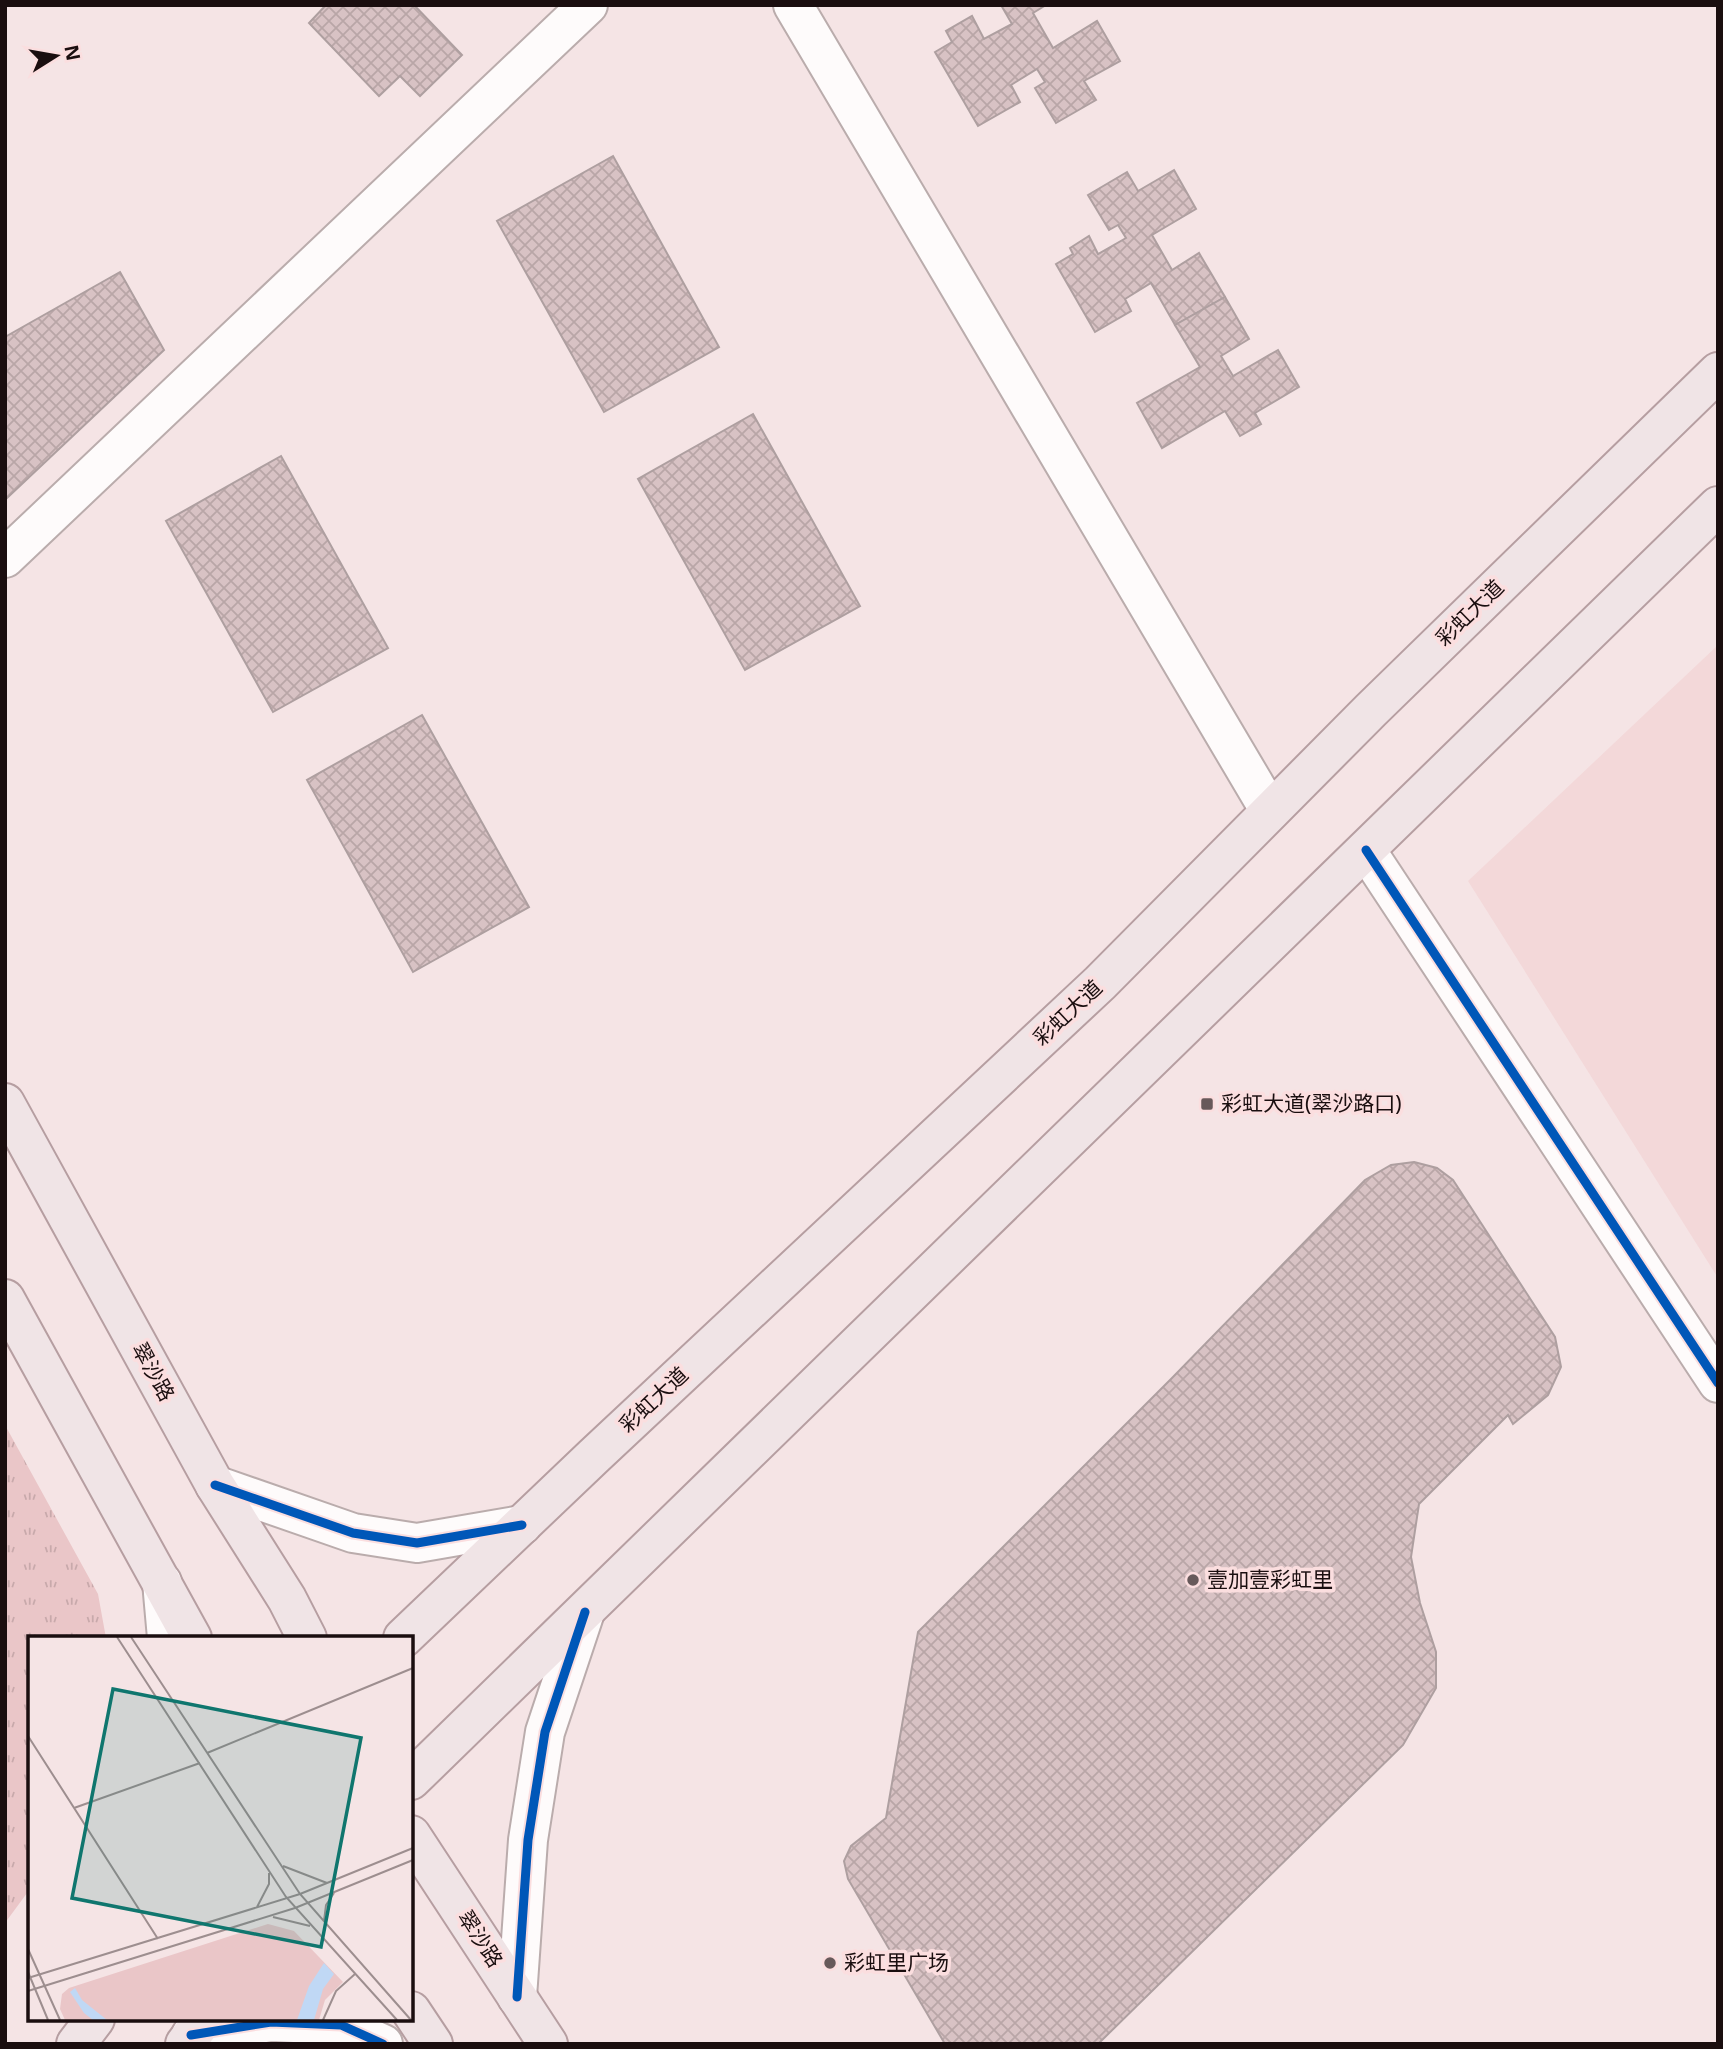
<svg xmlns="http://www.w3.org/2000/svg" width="1723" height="2049" viewBox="0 0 1723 2049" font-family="'Noto Sans','Noto Sans SC',sans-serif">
<defs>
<pattern id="park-tufts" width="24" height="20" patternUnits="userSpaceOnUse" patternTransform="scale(1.75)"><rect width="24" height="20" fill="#eac6c8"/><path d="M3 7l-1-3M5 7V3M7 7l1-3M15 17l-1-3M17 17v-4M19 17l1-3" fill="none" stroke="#c8a9ab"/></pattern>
<pattern id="building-cross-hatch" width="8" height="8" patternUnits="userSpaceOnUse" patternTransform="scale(1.75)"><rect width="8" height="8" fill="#d8c2c4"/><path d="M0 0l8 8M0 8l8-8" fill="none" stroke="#b9a6a7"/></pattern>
</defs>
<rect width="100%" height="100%" fill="#f5e4e5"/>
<polygon fill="#f3d8d9" points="1718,645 1718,1278 1468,881"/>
<polygon fill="url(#park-tufts)" points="5,1425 98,1594 106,1638 30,1638 30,1889 5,1923"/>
<g fill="url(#building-cross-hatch)" stroke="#ae9fa0" stroke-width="2">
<polygon points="326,5 414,5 462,55 420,96 400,76 379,96 309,23"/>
<polygon points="1001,5 1046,5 1033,13 1053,48 1097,21 1120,61 1084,81 1096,100 1056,123 1035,88 1045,82 1037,69 1011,85 1020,102 978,126 935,52 952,42 946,31 972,16 984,39 1012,24"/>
<polygon points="613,156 719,347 604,412 497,221"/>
<polygon points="1174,170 1196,209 1152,235 1172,270 1199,253 1225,297 1175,325 1151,283 1125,299 1131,311 1095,332 1056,264 1073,254 1070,248 1089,236 1098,254 1126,238 1118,225 1109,230 1088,195 1127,172 1138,191"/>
<polygon points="120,272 164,350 5,500 5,337"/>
<polygon points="1225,297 1249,339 1221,356 1233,376 1278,350 1299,387 1255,413 1261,424 1240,436 1225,411 1162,448 1137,403 1200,367 1175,325"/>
<polygon points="753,414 860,606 745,670 638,479"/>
<polygon points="281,456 388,648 273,712 166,521"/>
<polygon points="422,715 529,907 413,972 307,780"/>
<polygon points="1414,1162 1437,1168 1453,1180 1555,1337 1561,1367 1548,1395 1513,1424 1508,1415 1419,1504 1411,1557 1420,1603 1436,1652 1436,1688 1403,1745 1098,2044 945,2044 848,1879 844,1861 851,1846 886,1818 918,1632 1172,1378 1365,1180 1391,1165"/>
</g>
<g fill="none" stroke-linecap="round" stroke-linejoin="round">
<defs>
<g id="minor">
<polyline points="793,5 1270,811"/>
<polyline points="5,558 588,5"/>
<polyline points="1366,850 1718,1383"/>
<polyline points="215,1485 353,1533 417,1543 522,1525"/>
<polyline points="162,1582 167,1638"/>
<polyline points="517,1997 528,1840 545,1732 585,1612"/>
<polyline points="191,2035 271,2022 341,2025 383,2044"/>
</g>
<g id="major">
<polyline points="5,1103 215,1485 287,1599 307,1638"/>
<polyline points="5,1299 192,1638"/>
<polyline points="403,1638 594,1456 1100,983 1371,710 1718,372"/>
<polyline points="411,1780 1718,506"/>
<polyline points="411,1835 548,2044"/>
<polyline points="411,2011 433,2044"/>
<polyline points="76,2044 95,2019"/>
<polyline points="185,2044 204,2019"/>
</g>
</defs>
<use href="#minor" stroke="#baacac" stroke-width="42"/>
<use href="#major" stroke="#b69ea1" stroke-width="42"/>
<use href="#minor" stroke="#fefbfb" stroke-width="38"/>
<use href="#major" stroke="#f0e4e6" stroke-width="38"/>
<defs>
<g id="cycleway">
<polyline points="1366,850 1718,1383"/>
<polyline points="215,1485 353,1533 417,1543 522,1525"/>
<polyline points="517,1997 528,1840 545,1732 585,1612"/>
<polyline points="191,2035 271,2022 341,2025 383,2044"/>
</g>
</defs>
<use href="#cycleway" stroke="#fbdedf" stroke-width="13"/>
<use href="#cycleway" stroke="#0057b8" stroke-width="9"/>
</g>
<g fill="#67595a" stroke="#fbdedf" stroke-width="2.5">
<rect x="1200" y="1097" width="14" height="14" rx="3.5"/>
<circle cx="1193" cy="1580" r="7"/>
<circle cx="830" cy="1963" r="7"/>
</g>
<g text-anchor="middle" stroke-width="7" stroke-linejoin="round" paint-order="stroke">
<g font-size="21" fill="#1a0e0f" stroke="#fbdedf">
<text transform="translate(1470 613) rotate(-44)" y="7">彩虹大道</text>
<text transform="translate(1068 1013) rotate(-43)" y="7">彩虹大道</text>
<text transform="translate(153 1372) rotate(61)" y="7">翠沙路</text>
<text transform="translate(654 1400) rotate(-43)" y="7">彩虹大道</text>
<text transform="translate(480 1939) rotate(57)" y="7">翠沙路</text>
</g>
<g font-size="21" fill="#1a0e0f" stroke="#fbdedf" text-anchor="start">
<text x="1221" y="1111">彩虹大道(翠沙路口)</text>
<text x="1207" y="1587">壹加壹彩虹里</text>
<text x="844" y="1970">彩虹里广场</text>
</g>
</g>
<g transform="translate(28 1636)">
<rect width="385" height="385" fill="#f5e4e5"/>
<path d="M240,288L266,295L315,346L297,364L291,384H37L32,373L34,358L41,352Z" fill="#eac6c8"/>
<path d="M296,327L306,338L295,353L286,384H269L281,350ZM47,352L54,364L79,384H65L56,377L42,356Z" fill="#c0d8f5"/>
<path fill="none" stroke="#9d8e8f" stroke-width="2" d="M89,1L258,261L369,384M103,1L272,258L383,384M0,100L130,303M179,117L385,32M46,172L172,127M255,230L299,247M229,271L241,248V237M245,281L282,290M296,285L298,269L306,257M0,313L32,384M0,336L20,384M0,342L272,258L385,212M0,355L267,272L385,224M295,384L308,355L327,338"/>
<path fill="#0f766e" fill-opacity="0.15" stroke="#0f766e" stroke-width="3.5" d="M85,53L333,102L293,311L44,262Z"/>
<rect width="385" height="385" fill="none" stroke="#1a0e0f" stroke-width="3.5"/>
</g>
<rect width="1723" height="2049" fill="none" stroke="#1a0e0f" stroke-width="14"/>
<g transform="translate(56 56) rotate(79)" stroke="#fbdedf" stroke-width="5" paint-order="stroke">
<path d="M0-5L12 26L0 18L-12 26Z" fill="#1a0e0f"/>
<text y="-10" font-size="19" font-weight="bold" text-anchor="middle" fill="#1a0e0f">N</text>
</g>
</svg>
